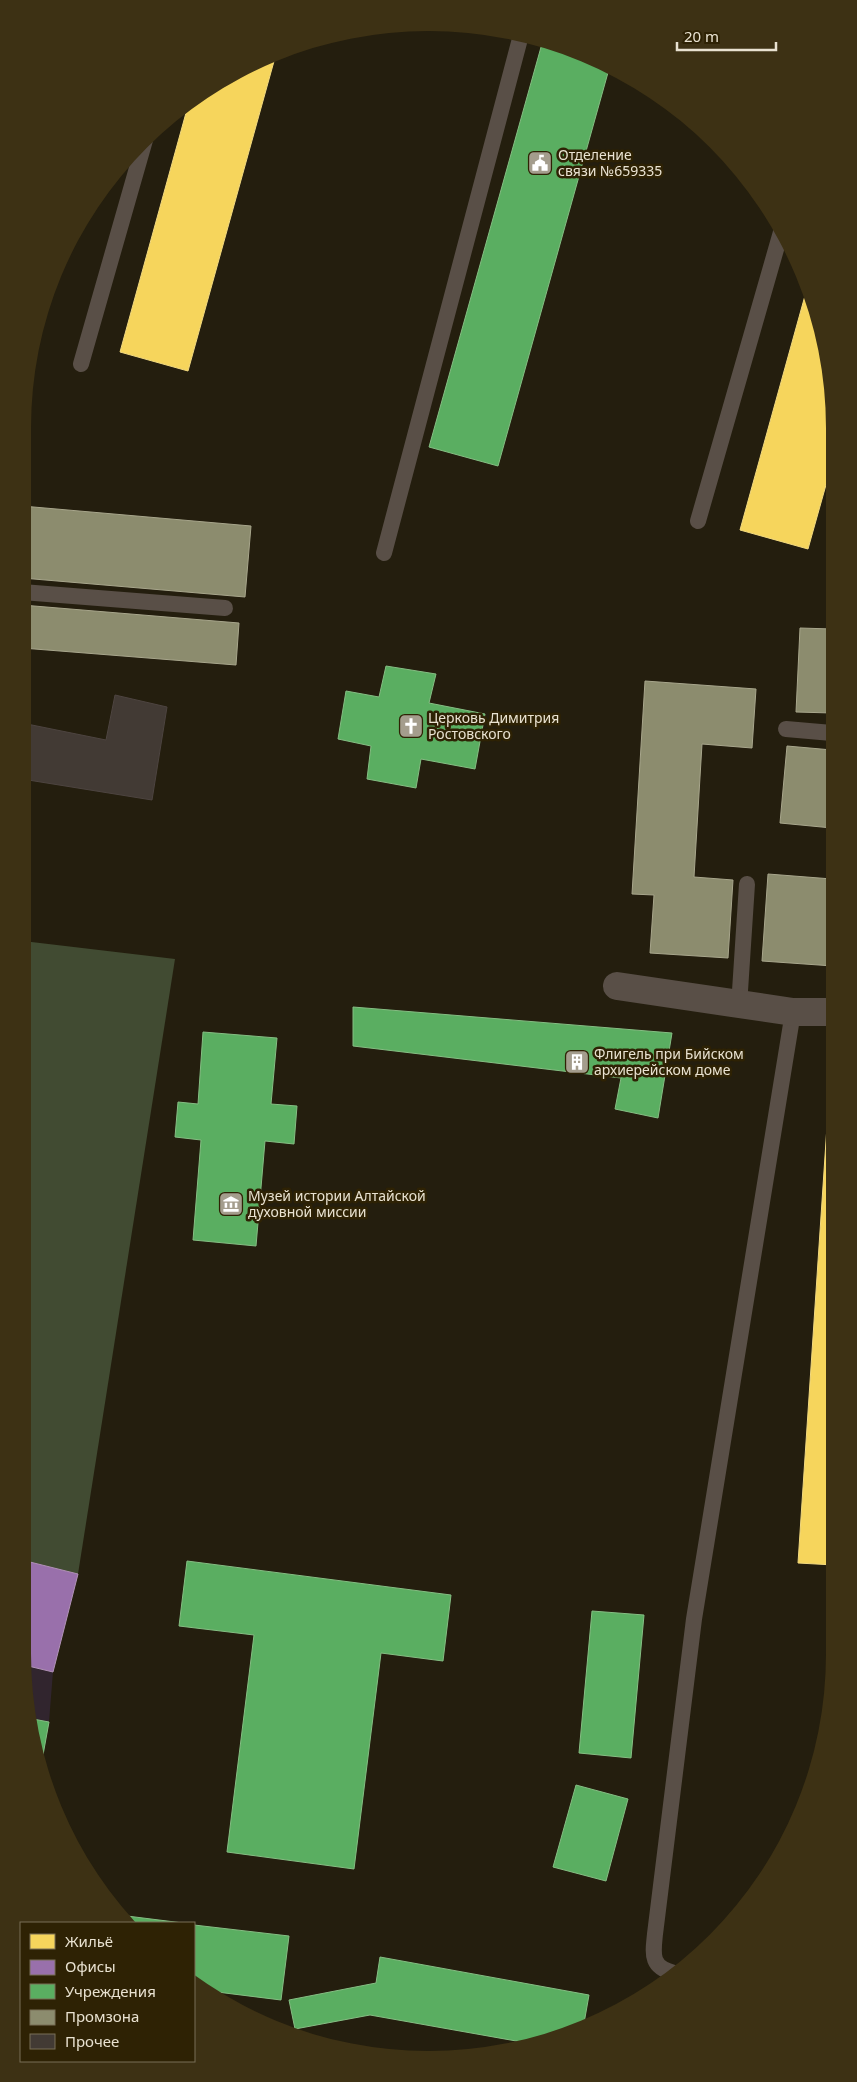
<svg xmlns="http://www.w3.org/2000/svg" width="857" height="2082" viewBox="0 0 857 2082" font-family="'Noto Sans',sans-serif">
<rect width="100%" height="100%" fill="#241e0e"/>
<polygon fill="#31252e" points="22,1560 78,1574 53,1672 49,1722 41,1766 23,1653"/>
<polygon fill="#414b32" points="23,941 175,959 78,1574 23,1560"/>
<g fill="#f6d55c" stroke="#f2d97f">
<polygon points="276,54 188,371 120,352 189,102 249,65"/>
<polygon points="806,292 831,375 831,467 808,549 740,530"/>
<polygon points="827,1126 833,1126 834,1565 798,1563"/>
</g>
<polygon fill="#9970ab" stroke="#b192b6" points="22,1560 78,1574 53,1672 24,1665 22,1654"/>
<g fill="#5aae61" stroke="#85be83">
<polygon points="543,40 559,44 609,69 498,466 429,447"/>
<polygon points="386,666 436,674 429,703 485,714 475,769 421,759 416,788 367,779 371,746 338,739 346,691 379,697"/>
<polygon points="353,1007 672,1033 658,1118 615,1109 621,1078 353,1046"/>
<polygon points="203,1032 277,1038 271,1104 297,1106 294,1144 265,1141 256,1246 193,1240 201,1140 175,1137 178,1102 198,1104"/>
<polygon points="187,1561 451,1595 443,1661 381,1653 354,1869 227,1852 254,1635 179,1626"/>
<polygon points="592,1611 644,1615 631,1758 579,1753"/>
<polygon points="33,1719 49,1722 41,1766"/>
<polygon points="576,1785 628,1799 606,1881 553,1867"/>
<polygon points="119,1915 183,1923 126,1923"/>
<polygon points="194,1925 289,1936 281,2000 209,1991 194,1979"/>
<polygon points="380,1957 589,1995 583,2029 533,2044 370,2015 295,2029 289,2000 376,1983"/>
</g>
<g fill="#8c8c6e" stroke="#a8a68c">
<polygon points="22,506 251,526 245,597 22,578"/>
<polygon points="22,605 239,623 236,665 22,648"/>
<polygon points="800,628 832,629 832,713 796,712"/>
<polygon points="645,681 756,689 752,748 702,744 694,877 733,880 728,958 650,953 654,895 632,894"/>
<polygon points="787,746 832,750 832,828 780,823"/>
<polygon points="768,874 832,879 833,966 762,961"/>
</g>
<polygon fill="#423a34" stroke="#4d4440" points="115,695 167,707 152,800 22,779 22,723 106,740"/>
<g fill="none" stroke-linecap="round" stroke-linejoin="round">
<g stroke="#594f47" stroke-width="16">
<polyline points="81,364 145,140"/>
<polyline points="698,521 781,232"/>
<polyline points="384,553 521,35"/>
<polyline points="22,592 225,608"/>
<polyline points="786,729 832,733"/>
<polyline points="739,1006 747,884"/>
<path d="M674,1973C650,1967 653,1954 655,1934L694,1619L793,1012"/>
</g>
<polyline stroke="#594f47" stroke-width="28" points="617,986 793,1012 833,1012"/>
</g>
<defs>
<symbol id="civic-square" viewBox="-11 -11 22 22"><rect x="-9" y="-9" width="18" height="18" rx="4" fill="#a49d8d" stroke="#2e2204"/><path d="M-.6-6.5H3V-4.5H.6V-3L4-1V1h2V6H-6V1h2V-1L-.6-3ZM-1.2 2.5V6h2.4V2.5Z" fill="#fff"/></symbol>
<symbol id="church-square" viewBox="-11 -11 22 22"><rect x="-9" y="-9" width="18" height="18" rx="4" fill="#a49d8d" stroke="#2e2204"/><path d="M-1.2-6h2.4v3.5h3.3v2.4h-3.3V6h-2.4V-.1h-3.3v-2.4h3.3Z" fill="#fff"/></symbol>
<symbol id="building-square" viewBox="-11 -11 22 22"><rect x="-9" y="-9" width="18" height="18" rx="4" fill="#a49d8d" stroke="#2e2204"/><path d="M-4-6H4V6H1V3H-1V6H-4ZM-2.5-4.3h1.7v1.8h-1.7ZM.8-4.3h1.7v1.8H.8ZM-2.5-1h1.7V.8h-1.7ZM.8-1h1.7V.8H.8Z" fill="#fff"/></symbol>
<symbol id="museum-square" viewBox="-11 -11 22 22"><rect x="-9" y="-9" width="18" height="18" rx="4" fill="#a49d8d" stroke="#2e2204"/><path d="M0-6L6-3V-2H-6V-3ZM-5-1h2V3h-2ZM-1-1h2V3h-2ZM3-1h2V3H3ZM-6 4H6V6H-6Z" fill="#fff"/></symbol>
</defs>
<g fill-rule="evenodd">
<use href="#civic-square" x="526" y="149" width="28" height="28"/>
<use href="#church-square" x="397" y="712" width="28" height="28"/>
<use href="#building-square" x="563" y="1048" width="28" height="28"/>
<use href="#museum-square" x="217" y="1190" width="28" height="28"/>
</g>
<g text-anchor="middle" stroke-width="5" stroke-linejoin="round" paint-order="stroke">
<g font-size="14" fill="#e9e2d1" stroke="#2e2204" text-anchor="start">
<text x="558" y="160">Отделение<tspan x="558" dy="16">связи №659335</tspan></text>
<text x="428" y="723">Церковь Димитрия<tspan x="428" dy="16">Ростовского</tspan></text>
<text x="594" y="1059">Флигель при Бийском<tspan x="594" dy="16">архиерейском доме</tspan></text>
<text x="248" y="1201">Музей истории Алтайской<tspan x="248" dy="16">духовной миссии</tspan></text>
</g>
</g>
<path d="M0 0H857V2082H0ZM428 31H429A397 397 0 0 1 826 428V1654A397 397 0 0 1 429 2051H428A397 397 0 0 1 31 1654V428A397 397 0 0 1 428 31Z" fill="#3d3114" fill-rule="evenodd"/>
<rect x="20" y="1922" width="175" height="140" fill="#2e2204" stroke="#796f56"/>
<rect x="30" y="1934" width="25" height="15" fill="#f6d55c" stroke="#796f56"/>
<text x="65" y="1947" font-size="15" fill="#e9e2d1">Жильё</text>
<rect x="30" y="1960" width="25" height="15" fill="#9970ab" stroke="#796f56"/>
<text x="65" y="1972" font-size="15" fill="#e9e2d1">Офисы</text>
<rect x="30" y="1984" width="25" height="15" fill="#5aae61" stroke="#796f56"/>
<text x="65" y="1997" font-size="15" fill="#e9e2d1">Учреждения</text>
<rect x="30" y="2010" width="25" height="15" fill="#8c8c6e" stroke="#796f56"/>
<text x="65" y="2022" font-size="15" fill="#e9e2d1">Промзона</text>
<rect x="30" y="2034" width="25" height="15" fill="#423a34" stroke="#796f56"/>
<text x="65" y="2047" font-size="15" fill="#e9e2d1">Прочее</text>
<path d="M677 42v8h99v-8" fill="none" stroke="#e9e2d1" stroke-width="2.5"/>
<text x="684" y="42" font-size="15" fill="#e9e2d1" stroke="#2e2204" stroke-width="4" paint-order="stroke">20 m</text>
</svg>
